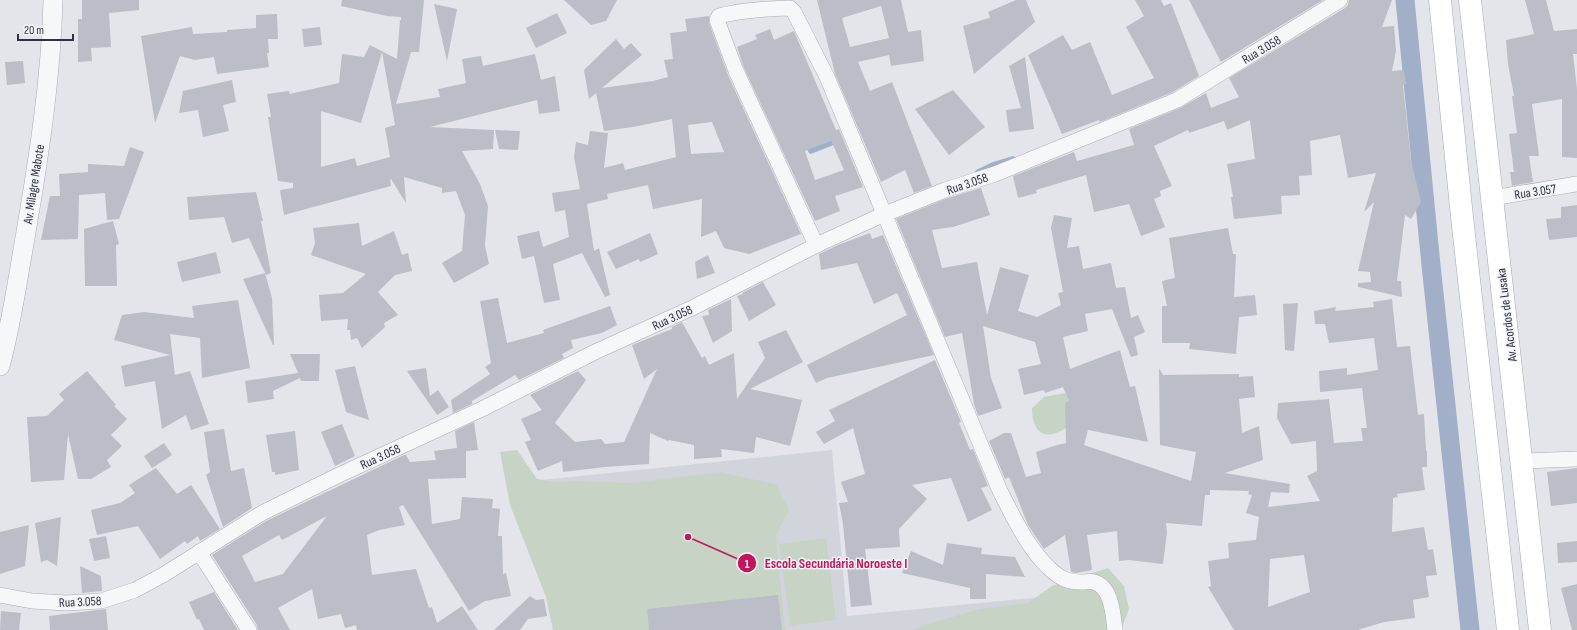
<svg xmlns="http://www.w3.org/2000/svg" width="1577" height="630" viewBox="0 0 1577 630" font-family="'Sofia Sans Condensed',sans-serif">
<rect width="100%" height="100%" fill="#e3e5ea"/>
<polygon fill="#d2d4dc" points="832,450 847,616 1093,592 1097,630 560,630 522,482"/>
<g fill="#c7d4c5">
<path d="M1065,393L1070,398L1066,428C1044,442 1032,432 1032,408L1044,397Z"/>
<polygon points="517,450 537,479 555,482 577,481 631,483 720,472 776,484 789,510 776,536 785,630 553,630 546,597 510,505 500,452"/>
<polygon points="826,538 836,620 790,626 779,544"/>
<polygon points="1108,568 1124,586 1129,609 1121,630 914,630 921,626 980,609 1028,603 1052,586"/>
</g>
<g fill="none" stroke-linecap="round" stroke-linejoin="round">
<g stroke="#a1b0c8" stroke-width="5.5">
<polyline points="807,143 811,151 839,140"/>
<polyline points="978,172 993,165 1013,159"/>
</g>
<polyline stroke="#a1b0c8" stroke-width="19" points="1405,0 1431,265 1470,630"/>
</g>
<g fill="#bbbec7" fill-rule="evenodd">
<polygon points="82,0 139,0 139,10 109,13 111,47 91,48 92,61 78,62 78,19 82,19"/>
<path d="M342,0H424L419,52H411L396,104L440,97L438,89L466,83L462,59L481,56L483,66L535,54L541,80L555,76L560,111L539,114L537,100L430,127L494,130L493,149L462,151L480,184L488,206L485,246L489,264L454,283L442,263L462,251L465,215L456,191L442,193V188L404,177L406,203L391,179L390,180L391,186L284,215L280,190L293,188V183L278,181L268,117H271L267,94L289,91L290,94L339,83L342,54L364,57L370,45L397,59L400,20H402L401,19V17L387,16L341,6ZM382,52L395,125L385,128L390,157L357,166L355,158L321,167V111L361,123Z"/>
<polygon points="564,0 617,0 606,21 591,25"/>
<path d="M817,0H901L908,32L921,30L924,61L891,66L889,55L858,62L870,91L892,82L932,186L914,193L905,170L881,182L835,74ZM881,6L889,38L850,47L842,18Z"/>
<polygon points="1016,0 1026,0 1035,22 974,74 963,26 989,18 990,17 988,12"/>
<polygon points="1135,0 1161,0 1164,6 1171,3 1199,76 1173,92 1100,122 1099,120 1062,134 1028,55 1063,35 1072,50 1090,42 1112,95 1154,78 1126,27 1144,16"/>
<polygon points="1189,0 1323,0 1221,62"/>
<polygon points="1349,0 1392,0 1382,27 1394,26 1396,51 1392,71 1404,70 1406,84 1403,85 1411,161 1421,202 1411,219 1405,215 1397,281 1401,281 1402,297 1358,287 1358,283 1371,282 1370,272 1358,271 1374,202 1364,212 1376,173 1348,178 1340,135 1310,141 1312,175 1299,176 1300,195 1281,196 1282,214 1234,219 1231,197 1233,197 1227,164 1255,159 1250,120 1227,130 1224,121 1189,133 1188,130 1154,146 1172,186 1160,191 1161,196 1154,199 1165,227 1141,236 1129,204 1094,212 1086,175 1036,190 1037,193 1018,198 1013,176 1074,152 1077,161 1134,145 1129,129 1180,108 1206,93 1211,108 1239,97 1229,78 1345,8 1348,5"/>
<polygon points="1525,0 1546,0 1554,31 1577,29 1577,54 1573,54 1577,89 1577,158 1562,157 1562,99 1532,104 1539,156 1529,156 1533,182 1512,186 1510,172 1514,172 1509,134 1517,133 1512,96 1514,96 1508,64 1506,40 1534,34"/>
<polygon points="434,4 457,9 447,61"/>
<polygon points="557,13 567,33 536,48 526,28"/>
<polygon points="277,14 278,39 268,39 269,53 267,53 269,67 217,74 214,57 195,60 180,56 155,123 141,36 192,27 193,34 227,32 227,30 256,28 256,15"/>
<path d="M709,16V23L728,75L801,234L749,254L724,248L716,231L701,237L702,199L653,209L648,185L607,194L608,199L587,204L594,251L599,248L610,295L605,297L582,253L553,264L560,300L544,303L534,256L522,259L517,236L539,231L543,247L569,237L565,210L555,212L552,193L580,189L574,157L576,142L588,145L590,131L608,133L604,168L623,163L625,170L676,157L672,119L633,127L604,131L596,93L589,99L584,70L616,39L624,49L631,43L642,55L602,88L653,81L668,77L664,60L673,59L670,33L687,31L685,19ZM712,122L724,152L691,154L688,125Z"/>
<polygon points="320,27 322,45 304,47 302,29"/>
<path d="M770,29L774,40L794,31L836,130L839,129L863,187L835,196L840,211L815,221L744,68L737,47L757,39L755,35ZM831,140L844,170L815,180L805,151Z"/>
<polygon points="1025,57 1034,129 1009,132 1006,110 1021,108 1009,66"/>
<polygon points="23,61 25,83 7,85 5,62"/>
<polygon points="232,80 236,102 223,105 229,131 203,137 198,110 179,113 183,91"/>
<polygon points="953,90 985,127 949,155 915,109"/>
<polygon points="495,130 520,131 518,150 499,149"/>
<polygon points="130,147 144,152 119,219 107,220 105,193 79,195 78,239 41,240 50,196 60,196 59,174 88,172 88,164 124,166"/>
<path d="M981,188L990,215L953,227L932,230L942,268L977,262L987,315L1000,267L1029,275L1018,311L1037,317L1061,305L1058,293L1063,292L1051,228L1054,215L1072,218L1067,248L1079,246L1083,269L1111,263L1116,288L1125,287L1131,318L1138,315L1145,332L1134,337L1138,355L1131,357L1112,309L1085,314L1088,331L1063,337L1070,369L1120,350L1130,387L1135,386L1148,442L1088,430L1084,445L1191,481L1196,452L1160,445L1159,368L1163,375L1239,374V377L1253,376L1255,397L1239,399L1242,433L1259,426L1263,460L1225,473L1290,484L1289,493L1271,492L1268,507L1320,501L1307,476L1317,471L1316,441L1291,444L1277,418L1278,403L1329,399L1334,443L1363,441L1361,428H1367L1362,388L1320,392L1319,371L1347,368V375L1378,370L1374,338L1329,343L1325,324H1315L1314,311L1336,307L1335,311L1374,307L1373,302L1392,299L1397,347L1410,346L1418,415L1424,414L1426,451H1427V467H1422L1425,490L1397,494L1398,497L1393,498L1392,532L1424,527L1428,550L1433,549L1437,575L1426,576L1429,597L1413,600L1415,618L1384,622L1358,630H1234L1208,587L1211,586L1208,561L1229,558L1228,543L1256,540L1259,517L1246,513L1252,495L1248,494L1249,491L1210,490V495H1205L1202,526L1166,523L1167,533L1163,564L1129,560L1119,561L1117,531L1087,535L1092,570L1076,573L1071,572L1065,535L1044,549L1028,525L1009,477L1005,479L989,441L1004,433H1011L1026,477L1041,473L1036,452L1057,445L1066,443L1065,403L1069,401L1063,387L1045,393L1044,390L1024,395L1018,369L1041,364L1035,342L983,326L991,378L1002,408L978,416L974,404L962,333L945,337L896,219L948,198ZM1304,555L1310,592L1268,607L1270,559Z"/>
<polygon points="256,192 263,221 261,221 271,273 266,275 249,238 232,243 224,217 189,220 187,197"/>
<polygon points="1577,205 1577,237 1549,240 1546,219 1561,218 1561,207"/>
<polygon points="113,221 119,244 116,245 117,286 85,286 84,229"/>
<polygon points="359,223 362,246 394,231 402,255 408,253 412,271 395,275 378,292 398,315 384,323 385,327 362,348 357,338 351,340 350,330 347,330 348,319 321,321 319,295 343,293 366,274 311,255 315,243 313,228"/>
<polygon points="1228,228 1233,254 1236,254 1234,297 1255,295 1257,315 1239,317 1236,354 1189,349 1190,343 1162,343 1162,306 1167,306 1162,281 1175,278 1169,238"/>
<polygon points="650,233 658,254 640,262 639,259 616,269 607,252"/>
<polygon points="870,233 872,239 883,235 934,355 827,378 816,383 807,365 907,315 897,293 874,304 857,263 821,270 819,254 838,245"/>
<polygon points="216,252 221,273 182,282 177,262"/>
<polygon points="708,255 715,273 697,279 695,262"/>
<polygon points="265,273 272,298 274,345 273,345 243,279"/>
<polygon points="763,282 776,305 749,321 737,296 743,294 742,293"/>
<polygon points="498,298 507,343 544,333 543,330 610,306 617,325 602,333 571,340 573,348 562,354 564,358 519,380 515,375 472,401 472,404 453,413 451,400 490,374 485,367 491,363 480,301"/>
<polygon points="731,299 732,331 713,343 702,316 709,315 708,310"/>
<polygon points="238,300 250,368 202,378 200,338 170,334 175,375 190,371 209,424 191,430 186,415 162,429 155,381 125,387 121,366 170,355 114,340 122,315 144,312 194,318 192,306"/>
<polygon points="1298,303 1294,351 1285,350 1283,304"/>
<polygon points="682,322 702,358 705,356 709,365 734,353 737,399 765,358 758,342 786,330 803,362 750,389 802,400 790,446 756,437 754,453 721,449 722,457 694,459 694,445 669,440 668,441 650,433 649,464 605,467 563,472 562,461 538,471 525,442 531,440 521,419 542,410 530,395 578,371 586,380 555,423 575,442 601,439 605,444 624,442 657,369 644,379 632,345 672,329 672,327"/>
<polygon points="290,354 320,354 319,381 301,381 300,378 273,391 274,399 248,403 245,381 298,373"/>
<polygon points="935,360 961,422 959,423 970,450 973,449 988,486 981,488 992,510 968,522 951,478 912,485 927,499 899,529 900,547 865,549 872,605 851,607 843,524 839,503 848,502 841,482 865,474 853,428 824,444 816,432 835,421 829,410"/>
<polygon points="355,366 358,378 369,420 346,412 335,370"/>
<polygon points="426,368 430,396 438,390 449,407 437,415 407,371"/>
<polygon points="87,371 116,405 114,406 127,419 111,435 122,446 107,460 111,467 91,479 78,479 68,434 64,480 31,482 27,417 47,416 64,400 59,394"/>
<path d="M474,422L478,450L466,451V478L428,479L432,524L460,519L462,497L493,499L492,508L500,509L498,536H502L503,574L506,573L511,596L485,601L469,611L403,505L399,507L405,525L379,530L367,535L372,575L416,569L429,608L432,607L437,623L462,606L478,630H357L356,625L345,628L341,614L318,619L312,589L278,608L290,630H258L257,625L212,555L266,521L404,455H406L410,462L436,460L434,451L457,448L455,431ZM327,516L283,574L255,582L242,556L279,535L282,540Z"/>
<polygon points="342,424 355,456 335,466 321,432"/>
<polygon points="224,429 231,471 244,468 252,508 223,527 206,475 210,472 204,432"/>
<polygon points="295,431 299,470 275,475 275,472 272,472 266,435"/>
<polygon points="164,443 172,455 152,468 144,456"/>
<polygon points="156,468 177,494 191,485 220,529 200,541 198,536 187,544 185,541 160,559 138,526 97,535 91,510 120,503 135,493 129,485"/>
<polygon points="1577,468 1577,503 1551,506 1547,472"/>
<polygon points="61,517 57,566 47,560 41,562 35,523"/>
<polygon points="29,525 25,566 0,574 0,532"/>
<polygon points="106,536 110,558 94,561 89,539"/>
<polygon points="1577,541 1577,562 1558,563 1557,543"/>
<polygon points="947,543 982,548 981,554 1015,557 1025,577 986,574 986,599 970,599 970,588 902,573 911,551 943,565"/>
<polygon points="80,566 101,576 102,591 82,593"/>
<polygon points="1577,584 1577,630 1572,630 1561,588"/>
<polygon points="214,592 238,630 204,630 199,619 197,620 189,602"/>
<polygon points="778,595 782,630 649,630 647,609"/>
<polygon points="530,596 536,600 544,599 547,616 528,619 520,630 494,630"/>
<polygon points="106,609 108,630 50,630 49,616"/>
<polygon points="1,611 21,613 19,630 0,630"/>
</g>
<g fill="none" stroke-linecap="round" stroke-linejoin="round">
<defs>
<g id="minor">
<polyline points="1492,198 1577,184"/>
<path d="M816,245L736,71L717,20L719,16C742,10 767,9 790,8L794,12L827,77L1000,491C1014,518 1027,547 1049,568C1059,578 1068,582 1082,582C1086,582 1091,581 1094,582C1112,587 1113,615 1115,630"/>
<polyline points="1523,461 1577,459"/>
<polyline points="199,552 249,630"/>
<polyline points="0,595 32,601 66,603 101,601 135,590 163,575 262,513 339,475 482,409 597,351 692,308 821,243 880,216 945,190 995,174 1177,100 1340,0"/>
</g>
<path id="tertiary" d="M0,366C12,322 18,277 26,232C39,156 51,78 53,0"/>
<g id="primary">
<polyline points="1440,0 1462,217 1508,630"/>
<polyline points="1470,0 1540,630"/>
</g>
</defs>
<use href="#minor" stroke="#a8acb4" stroke-width="16"/>
<use href="#tertiary" stroke="#a8acb4" stroke-width="20"/>
<use href="#primary" stroke="#a3a9b5" stroke-width="23"/>
<use href="#minor" stroke="#f6f7f9" stroke-width="15"/>
<use href="#tertiary" stroke="#f6f7f9" stroke-width="19"/>
<use href="#primary" stroke="#fff" stroke-width="22"/>
</g>
<g text-anchor="middle" stroke-width="3" stroke-linejoin="round" paint-order="stroke">
<g font-size="13" fill="#2c3242" stroke="#f3f4f8">
<text transform="translate(1261 49) rotate(-31)" y="5">Rua 3.058</text>
<text transform="translate(967 183) rotate(-19)" y="5">Rua 3.058</text>
<text transform="translate(33 184) rotate(-81)" y="5">Av. Milagre Mabote</text>
<text transform="translate(1535 191) rotate(-9)" y="5">Rua 3.057</text>
<text transform="translate(1506 315) rotate(-97)" y="5">Av. Acordos de Lusaka</text>
<text transform="translate(672 317) rotate(-25)" y="5">Rua 3.058</text>
<text transform="translate(380 456) rotate(-25)" y="5">Rua 3.058</text>
<text transform="translate(80 601) rotate(-3)" y="5">Rua 3.058</text>
</g>
</g>
<path fill="none" stroke="#c2185b" stroke-width="1.5" d="M688 537L747 563"/>
<g fill="#c2185b" stroke="#f3f4f8" stroke-width="1.5">
<circle cx="688" cy="537" r="4"/>
<circle cx="747" cy="563" r="10"/>
</g>
<g font-size="12" text-anchor="middle" font-weight="bold" fill="#fff">
<text x="747" y="568">1</text>
</g>
<g font-size="14" text-anchor="middle" font-weight="bold" fill="#c2185b" stroke="#f3f4f8" stroke-width="3" stroke-linejoin="round" paint-order="stroke">
<text x="836" y="568">Escola Secundária Noroeste I</text>
</g>
<path d="M18 34v6h55v-6" fill="none" stroke="#2c3242" stroke-width="2"/>
<text x="24" y="34" font-size="12" fill="#2c3242" stroke="#f3f4f8" stroke-width="3" paint-order="stroke">20 m</text>
</svg>
